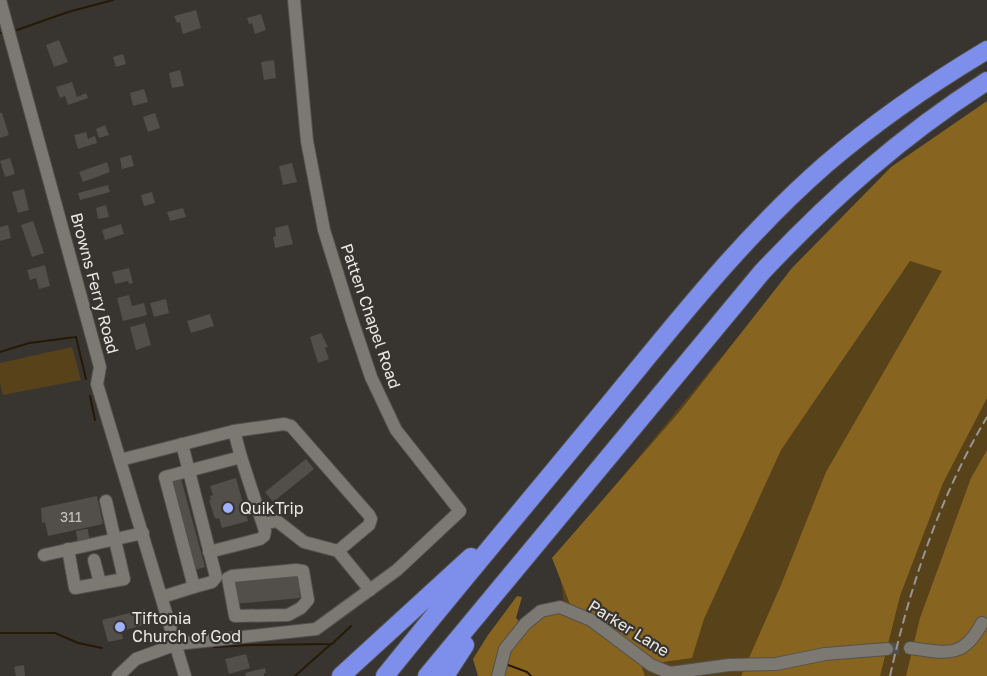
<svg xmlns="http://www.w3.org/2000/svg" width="987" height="676" viewBox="0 0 987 676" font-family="'Golos Text',sans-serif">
<rect width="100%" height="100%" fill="#383430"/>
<g fill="#584219">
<polygon points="987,105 987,676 534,676 566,618 558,560 608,494 794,269"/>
<polygon points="72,347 81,380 3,395 0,383 0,363"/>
</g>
<g fill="#876420">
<polygon points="987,101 987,398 943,483 900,596 880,676 741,676 781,585 826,472 942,271 910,261 781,450 704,619 692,658 641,665 645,676 478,676 473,659 488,635 517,596 522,597 516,618 526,629 540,617 570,604 552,558 680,411 792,268 891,167"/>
<polygon points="987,450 987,676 906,676 920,618 971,478"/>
</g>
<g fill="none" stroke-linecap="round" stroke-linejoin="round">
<g stroke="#251a06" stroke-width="2">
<polyline points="17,30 68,12 113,0"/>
<polyline points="0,33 1,33"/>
<polyline points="0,352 29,343 76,337 86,379"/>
<polyline points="90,396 95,420"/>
<polyline points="0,633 55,633 78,643 102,648"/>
<polyline points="214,647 250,645 332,644 351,626"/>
<polyline points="508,665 527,672 531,676"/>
<polyline points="295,676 331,644"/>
</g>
</g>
<g fill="#524e49">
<polygon points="196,10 201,28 183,34 180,22 177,23 174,16"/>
<polygon points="261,14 266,30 255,34 252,23 249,24 247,18"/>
<polygon points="59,40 68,62 54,67 46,45"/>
<polygon points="123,54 126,64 116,67 113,57"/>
<polygon points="274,60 276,78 264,80 261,62"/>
<polygon points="180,70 184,86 172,88 169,73"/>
<polygon points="72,82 77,97 86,93 88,98 68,105 65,96 60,98 56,87"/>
<polygon points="144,89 148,102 133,106 130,93"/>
<polygon points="0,113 2,113 9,135 0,138"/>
<polygon points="155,113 160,128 148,132 143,117"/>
<polygon points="105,125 109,135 99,138 96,129"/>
<polygon points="86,132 88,139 95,136 97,143 78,149 74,135"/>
<polygon points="131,155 134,166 122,169 120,158"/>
<polygon points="10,158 15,174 5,177 0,161"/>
<polygon points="107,162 110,172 83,182 79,172"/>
<polygon points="292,163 297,182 283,185 279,166"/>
<polygon points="108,185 110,192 80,200 78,193"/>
<polygon points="24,189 29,210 18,213 12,192"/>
<polygon points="152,192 155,203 144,206 141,195"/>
<polygon points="106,205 109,217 98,219 96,208"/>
<polygon points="183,208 186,217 170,221 167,212"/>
<polygon points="33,221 44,253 32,257 21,225"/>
<polygon points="121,224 124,234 105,240 102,230"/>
<polygon points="8,225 11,238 0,241 0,227"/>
<polygon points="288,225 293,244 275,248 273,237 276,236 275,228"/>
<polygon points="45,265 50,286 39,289 36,278 30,280 27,270"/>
<polygon points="129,268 133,283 129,284 128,281 115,284 112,272"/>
<polygon points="129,295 132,306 144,303 147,315 123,321 117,298"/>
<polygon points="166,299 169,313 154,317 150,303"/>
<polygon points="210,314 214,326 191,333 187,321"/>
<polygon points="145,323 151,345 136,350 130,327"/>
<polygon points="321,333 328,347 325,348 329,359 318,363 310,337"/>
<polygon points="306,459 314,469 273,502 265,492"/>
<polygon points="236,478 248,521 222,528 219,518 216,519 214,516 209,500 211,500 210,496 213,495 210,486"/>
<polygon points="181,479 205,567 192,571 168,482"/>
<polygon points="97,496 103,524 48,536 45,522 42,523 41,508"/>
<polygon points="298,573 300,598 234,604 232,579"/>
<polygon points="145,609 151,623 121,631 123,639 108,642 102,620"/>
<polygon points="246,654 250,668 229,674 225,659"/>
<polygon points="24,665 25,676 16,676 14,667"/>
<polygon points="265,668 266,673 264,673 264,676 246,676 245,673"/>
</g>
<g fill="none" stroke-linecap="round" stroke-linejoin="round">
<g stroke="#534f4b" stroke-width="12" stroke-dasharray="12 6" stroke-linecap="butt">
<polyline points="77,537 92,534"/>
<polyline points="887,649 910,648"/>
</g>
<defs>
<g id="minor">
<polyline points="0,0 100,367 97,384 185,676"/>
<polyline points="234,431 284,424 291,426 369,515 371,519 369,525 338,551"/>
<polyline points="182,444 216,577 212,582 194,587"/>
<polyline points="120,460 234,431 241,457 165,477 194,587 162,597"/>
<polyline points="263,524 277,521 304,542 338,551 370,590"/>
<polyline points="68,549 75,588 124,579 106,501"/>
<polyline points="209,552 260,539 264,536 265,531 241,457"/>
<polyline points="44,555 143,533"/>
<polyline points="94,560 100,583"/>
<polygon points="296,570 303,571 308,600 301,608 288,615 235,616 228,578 232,576"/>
<path d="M910,648C947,653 963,659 982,623"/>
<polyline points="118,676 136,659 177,644 316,629 397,570 460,511 396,430 371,377 352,320 324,230 307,141 294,0"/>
<polyline points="498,676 505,649 525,624 541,611 560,607 591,620 651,665 670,673 729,665 776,664 825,654 887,649"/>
</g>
<g id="highway">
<polyline points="341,676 471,557"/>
<path d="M385,676C454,590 525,506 595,421C668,333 738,241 825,165C875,122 930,84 987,50"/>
<path d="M427,676L762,272C832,198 901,136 987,81"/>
<polyline points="445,676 465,645"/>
</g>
</defs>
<use href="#minor" stroke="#54514e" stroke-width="14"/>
<use href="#highway" stroke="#54514e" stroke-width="20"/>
<use href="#minor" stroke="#7c7973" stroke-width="12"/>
<use href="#highway" stroke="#7d8feb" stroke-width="18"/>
<path stroke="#989592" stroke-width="2" stroke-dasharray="9 4.5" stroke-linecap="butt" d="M890,676C910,586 940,496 987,417"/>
</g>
<g fill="#a1b2fd" stroke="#383430" stroke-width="2">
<circle cx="228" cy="508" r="6"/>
<circle cx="120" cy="627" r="6"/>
</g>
<g text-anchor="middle" stroke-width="4.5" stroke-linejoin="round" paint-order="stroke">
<g font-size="14" fill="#c5c2bf">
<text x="71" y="522">311</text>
</g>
<g font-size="16" fill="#ebe9e6" stroke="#383430">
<text transform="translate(95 283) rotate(75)" y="6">Browns Ferry Road</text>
<text transform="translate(371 316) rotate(71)" y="6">Patten Chapel Road</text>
<text transform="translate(629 628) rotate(32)" y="6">Parker Lane</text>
</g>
<g font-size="16" fill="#ebe9e6" stroke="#383430" text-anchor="start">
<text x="240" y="514">QuikTrip</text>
<text x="132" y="624">Tiftonia<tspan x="132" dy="18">Church of God</tspan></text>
</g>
</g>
</svg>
